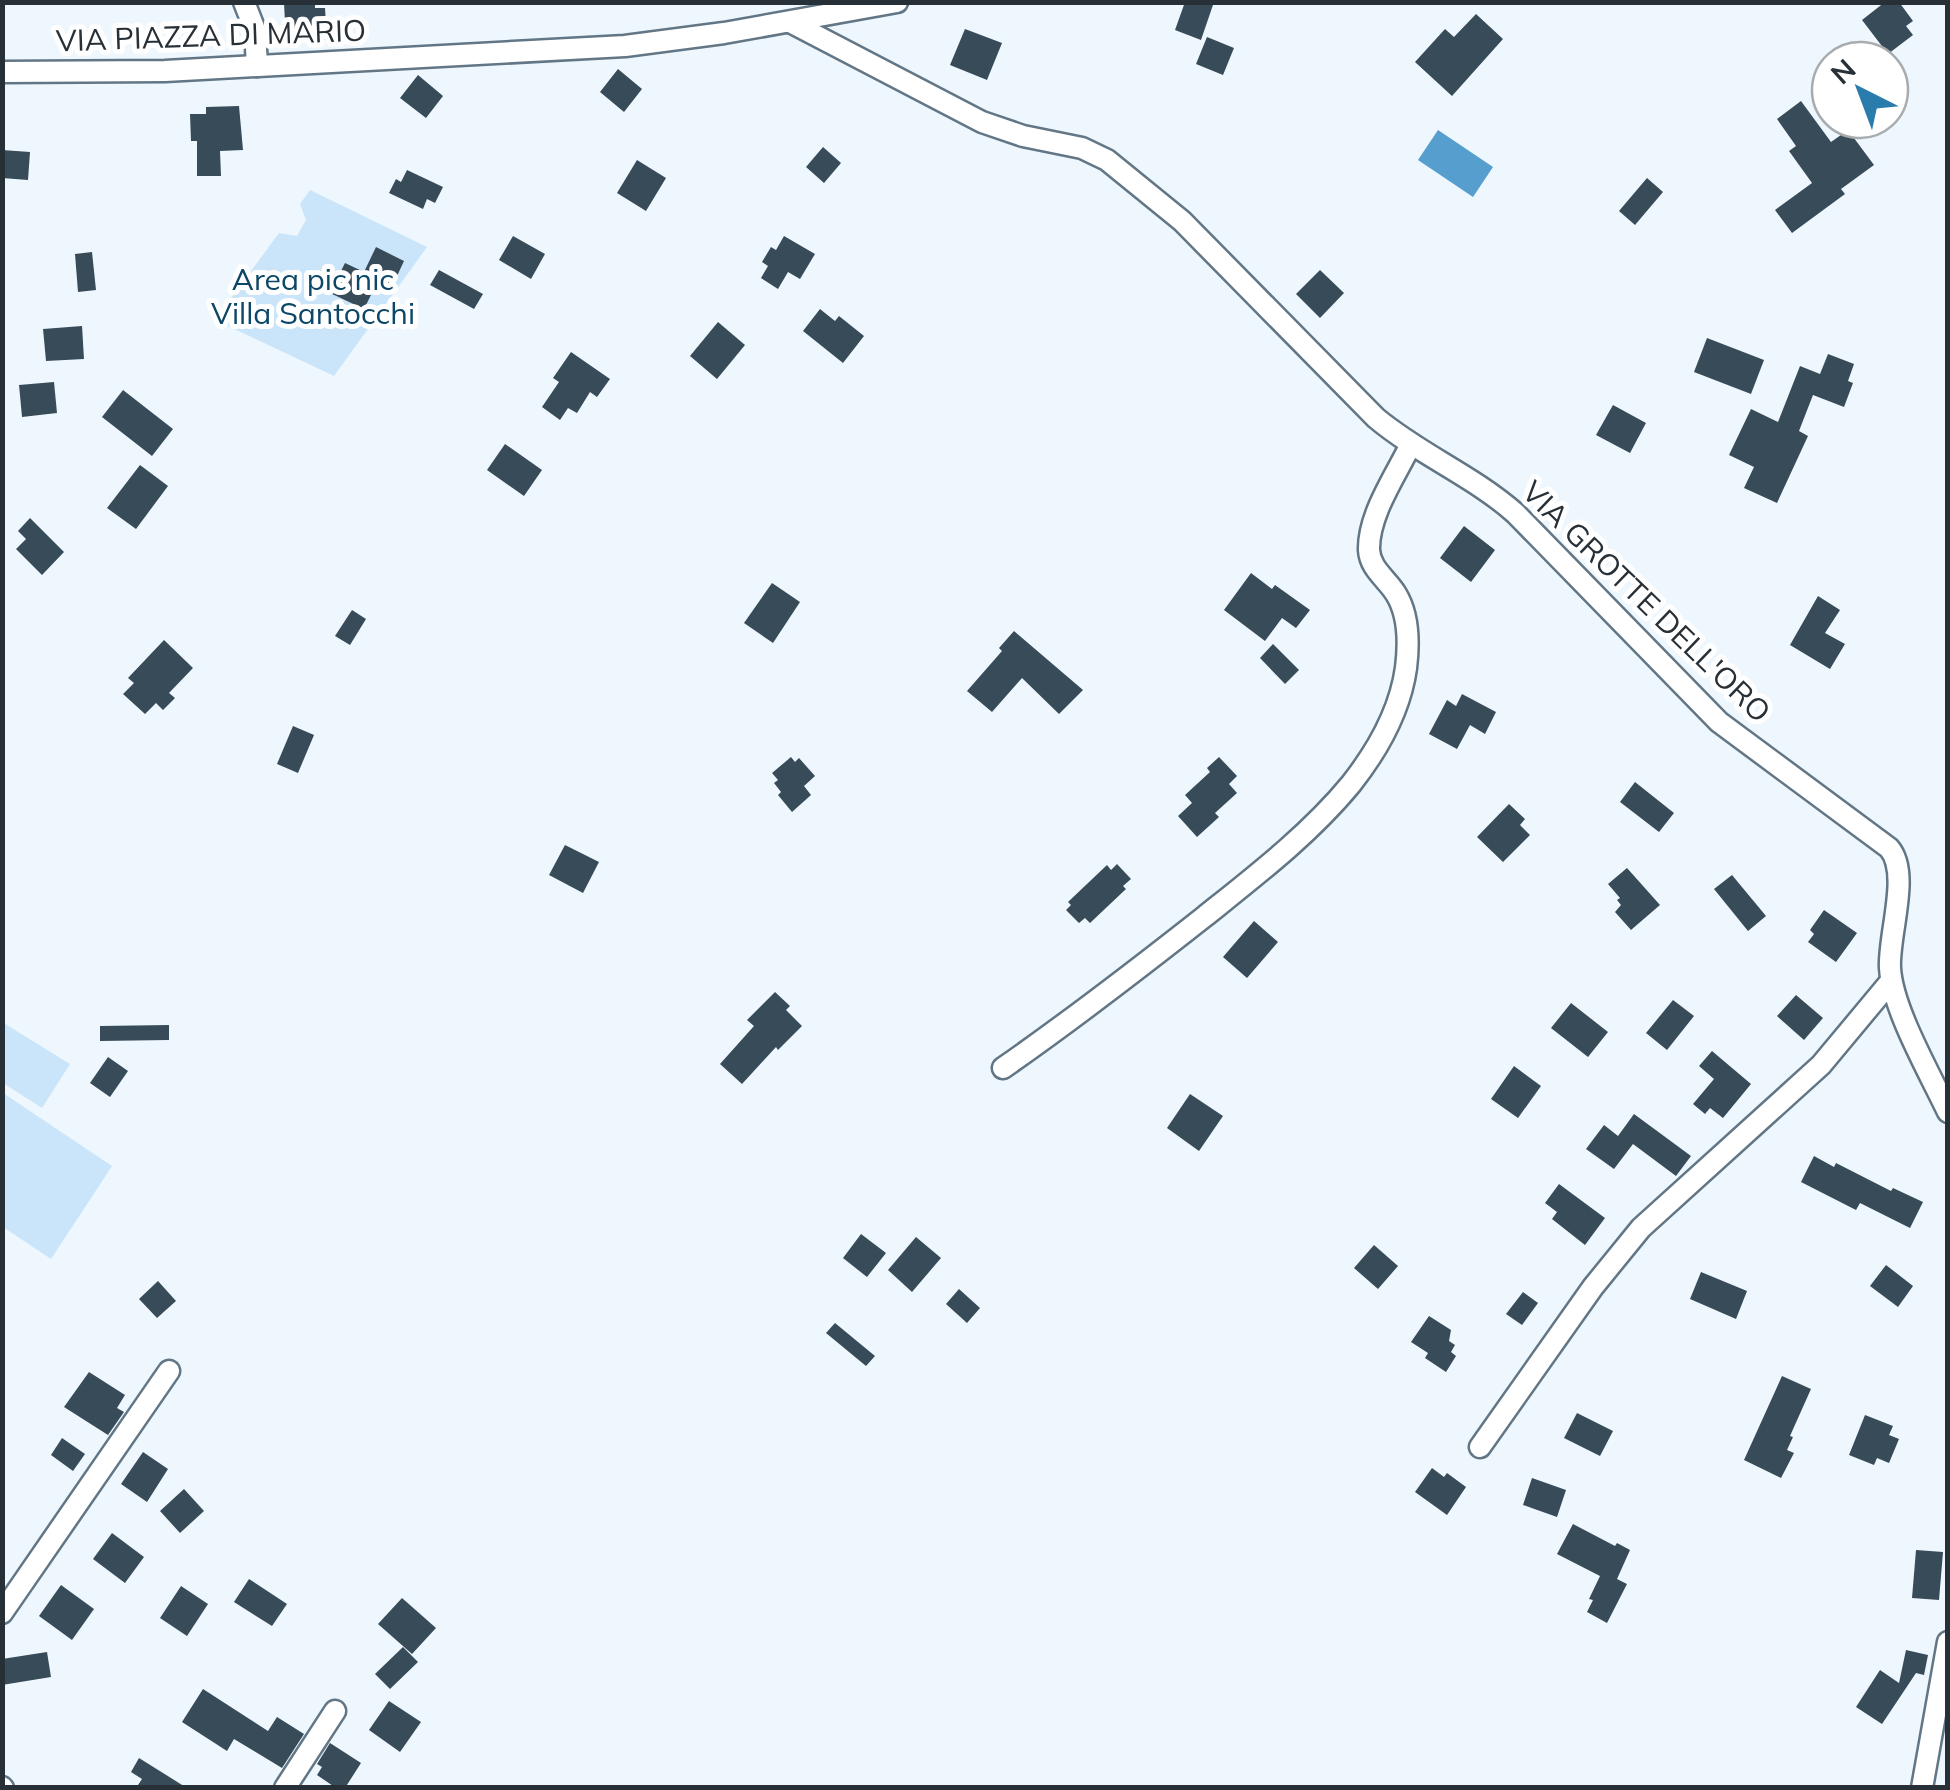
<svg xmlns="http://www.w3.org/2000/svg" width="1950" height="1790" viewBox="0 0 1950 1790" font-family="Mulish,sans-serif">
<rect width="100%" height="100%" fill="#eef7fe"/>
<g fill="#cae5f9">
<polygon points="310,190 427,247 334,376 215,320 279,233 297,236 306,220 300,204"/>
<polygon points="2,1022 70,1064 42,1108 3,1083"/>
<polygon points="3,1093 112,1166 51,1259 3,1227"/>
</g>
<polygon fill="#559ece" points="1438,130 1493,167 1473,197 1418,160"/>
<g fill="#384b58">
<polygon points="315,2 315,8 325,8 327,40 286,42 284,3"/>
<polygon points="1185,2 1214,2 1201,40 1175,30"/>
<polygon points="1885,2 1899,2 1913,21 1906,26 1913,35 1888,54 1862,20"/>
<polygon points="1476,14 1503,39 1452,96 1415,62 1445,29 1454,37"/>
<polygon points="965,29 1002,43 987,80 950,65"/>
<polygon points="1207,37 1234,48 1223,75 1196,64"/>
<polygon points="618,69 642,89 624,112 600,92"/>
<polygon points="418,75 443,96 426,118 400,98"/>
<polygon points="1801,101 1831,142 1848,130 1874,165 1841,189 1845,194 1792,233 1775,210 1812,183 1789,151 1796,146 1777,119"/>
<polygon points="239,106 243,150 220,151 221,176 197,176 197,141 191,141 190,114 206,114 206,107"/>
<polygon points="823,147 841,163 824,183 806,167"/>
<polygon points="2,150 30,152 28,180 2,178"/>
<polygon points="637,160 666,178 646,211 617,193"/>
<polygon points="407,170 443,187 435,203 427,199 423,209 389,193 396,179 401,182"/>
<polygon points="1647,178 1663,192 1635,225 1619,211"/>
<polygon points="513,236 545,254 531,279 499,260"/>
<polygon points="784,236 815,254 800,279 788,272 778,289 761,278 768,266 762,262 771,247 776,250"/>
<polygon points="376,247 404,261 390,291 376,285 364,309 330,293 345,263 364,272"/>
<polygon points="92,252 96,290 78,292 75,254"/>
<polygon points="439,270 483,294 474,309 430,285"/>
<polygon points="1320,270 1344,293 1320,318 1296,294"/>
<polygon points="820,309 835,321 839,316 864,336 843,363 803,331"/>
<polygon points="718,322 745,345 717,379 690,356"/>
<polygon points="82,326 84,359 46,361 43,329"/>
<polygon points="1707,338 1764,360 1751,394 1694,372"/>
<polygon points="571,352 610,379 597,397 590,392 577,413 568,408 560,420 542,407 559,382 553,378"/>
<polygon points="1828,354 1854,364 1848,381 1853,383 1844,407 1813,395 1799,431 1808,436 1777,503 1744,488 1754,467 1729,455 1751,409 1778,422 1800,366 1820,374"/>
<polygon points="54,382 57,413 22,417 19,385"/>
<polygon points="123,390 173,429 152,456 102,417"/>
<polygon points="1613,405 1646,423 1630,453 1596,435"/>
<polygon points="505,444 542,470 524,496 487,470"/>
<polygon points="140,465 168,486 136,529 107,508"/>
<polygon points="30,518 64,552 42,575 16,549 26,539 18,531"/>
<polygon points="1464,526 1495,550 1471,582 1440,558"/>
<polygon points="1251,573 1272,589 1275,585 1310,610 1296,628 1282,618 1265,641 1224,610"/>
<polygon points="772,583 800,602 773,643 744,623"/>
<polygon points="1818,596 1840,610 1825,633 1845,644 1830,669 1790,645"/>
<polygon points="352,610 366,619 350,645 335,636"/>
<polygon points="1014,631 1083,690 1059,714 1022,678 992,712 967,691 1002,651 999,648"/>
<polygon points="164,640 193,668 169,693 175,698 163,710 156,703 145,714 123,694 134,683 128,678"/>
<polygon points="1273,644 1299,670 1285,684 1260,658"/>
<polygon points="1462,694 1496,712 1485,734 1470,725 1457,749 1429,734 1447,700 1456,706"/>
<polygon points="293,726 314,735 298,773 277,764"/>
<polygon points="791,757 795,762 799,758 815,776 804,786 811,795 792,812 778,795 781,792 774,783 778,780 772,773"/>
<polygon points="1219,757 1237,776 1229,784 1237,793 1215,813 1219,817 1197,837 1178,816 1192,803 1185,795 1210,772 1207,768"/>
<polygon points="1635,782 1674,813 1659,832 1620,802"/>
<polygon points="1509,804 1525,819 1520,825 1530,835 1503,862 1477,837"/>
<polygon points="565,845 599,862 583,893 549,875"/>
<polygon points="1117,864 1131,879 1123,886 1126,889 1090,923 1085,918 1079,923 1066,910 1071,905 1068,902 1107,865 1111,870"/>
<polygon points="1627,868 1660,905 1631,930 1615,912 1621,905 1617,900 1620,898 1608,884"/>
<polygon points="1732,875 1766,916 1748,931 1714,889"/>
<polygon points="1824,910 1857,933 1836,962 1808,942 1814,934 1810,930"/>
<polygon points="1254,921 1278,942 1247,978 1223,957"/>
<polygon points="775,992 790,1006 786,1010 802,1026 778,1050 776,1047 742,1084 720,1064 754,1026 747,1020"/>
<polygon points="1796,995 1823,1018 1804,1040 1777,1016"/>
<polygon points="1673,1000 1694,1016 1667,1050 1646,1033"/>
<polygon points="1571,1003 1608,1032 1588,1057 1551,1028"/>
<polygon points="169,1025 169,1040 100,1041 100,1026"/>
<polygon points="1712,1051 1751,1084 1723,1118 1710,1108 1705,1114 1693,1104 1714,1079 1699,1066"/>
<polygon points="108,1057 128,1071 110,1097 90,1083"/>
<polygon points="1514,1066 1541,1086 1518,1118 1491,1099"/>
<polygon points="1190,1094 1223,1116 1199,1151 1167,1128"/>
<polygon points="1634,1114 1691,1156 1676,1176 1633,1144 1614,1169 1586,1149 1604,1125 1618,1136"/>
<polygon points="1814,1156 1834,1167 1836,1163 1891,1191 1893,1188 1923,1202 1910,1228 1860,1203 1856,1210 1801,1182"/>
<polygon points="1559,1184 1605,1218 1585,1245 1552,1219 1557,1212 1545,1203"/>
<polygon points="861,1234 886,1253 867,1277 843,1258"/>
<polygon points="916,1237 941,1258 912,1292 888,1270"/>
<polygon points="1374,1245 1398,1266 1378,1289 1354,1268"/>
<polygon points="1886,1265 1913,1286 1898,1307 1870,1286"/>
<polygon points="1701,1272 1747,1291 1736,1319 1690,1299"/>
<polygon points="158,1281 176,1301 157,1318 139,1299"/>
<polygon points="959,1289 980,1308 967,1323 946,1304"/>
<polygon points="1523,1292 1538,1303 1522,1325 1506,1314"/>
<polygon points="1429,1316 1451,1330 1449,1341 1455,1345 1451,1352 1456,1356 1446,1372 1425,1358 1428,1353 1411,1342"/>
<polygon points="835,1323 875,1356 866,1366 826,1333"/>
<polygon points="89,1372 125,1395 117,1408 124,1412 108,1435 64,1407"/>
<polygon points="1782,1376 1811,1389 1790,1436 1793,1437 1787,1450 1794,1453 1781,1478 1744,1460"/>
<polygon points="1577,1413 1613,1431 1600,1456 1564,1438"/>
<polygon points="1865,1415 1893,1426 1889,1435 1899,1439 1889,1463 1877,1458 1874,1465 1849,1455"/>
<polygon points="62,1438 85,1454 73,1471 51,1455"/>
<polygon points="143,1452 168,1469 147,1502 121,1484"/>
<polygon points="1432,1468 1444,1477 1447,1473 1466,1487 1447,1515 1415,1492"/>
<polygon points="1532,1478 1566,1490 1557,1517 1523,1505"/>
<polygon points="184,1489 204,1511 180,1533 160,1511"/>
<polygon points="1573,1524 1615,1546 1617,1543 1630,1550 1617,1579 1627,1584 1607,1623 1587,1612 1593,1600 1589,1599 1600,1576 1557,1554"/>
<polygon points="112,1533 144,1557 125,1583 93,1559"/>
<polygon points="1916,1550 1943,1552 1939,1600 1912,1598"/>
<polygon points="249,1579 287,1604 272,1626 234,1602"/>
<polygon points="61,1585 94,1609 72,1640 39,1616"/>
<polygon points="181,1586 208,1604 187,1636 160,1618"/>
<polygon points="402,1598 436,1628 412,1654 378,1624"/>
<polygon points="403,1647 418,1662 390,1689 375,1674"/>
<polygon points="1906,1650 1928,1655 1924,1675 1916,1673 1882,1724 1856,1707 1880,1670 1899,1683"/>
<polygon points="47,1652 51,1677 2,1685 2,1659"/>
<polygon points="203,1689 268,1731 277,1717 304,1734 282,1768 234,1739 227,1751 182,1722"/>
<polygon points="389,1701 421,1722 400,1752 369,1730"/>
<polygon points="330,1743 361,1763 345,1788 336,1788 317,1775 322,1767 317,1764"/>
<polygon points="139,1758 187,1788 136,1788 142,1779 131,1772"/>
</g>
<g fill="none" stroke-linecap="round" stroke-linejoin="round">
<defs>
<g id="street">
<polyline points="244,2 255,30 257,66"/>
<path d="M790,22L982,122L1023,136L1082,148L1107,160L1182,221L1376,418C1419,454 1473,476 1515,513L1719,722L1889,848C1911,873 1888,935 1890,968C1892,1008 1930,1074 1948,1112"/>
<polyline points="2,72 165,71 625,46 724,33 897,2"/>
<path d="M1003,1068C1072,1020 1138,969 1204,917C1254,877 1310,834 1351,784C1377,751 1400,711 1406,668C1409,644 1409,615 1396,594C1387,579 1370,569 1369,550C1368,515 1396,475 1411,444"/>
<polyline points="1480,1447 1593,1287 1641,1228 1821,1065 1891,981"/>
<polyline points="2,1613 169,1371"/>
<polyline points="2,1787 3,1788"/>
<polyline points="285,1788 335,1711"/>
<polyline points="1922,1788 1948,1642"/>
</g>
</defs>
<use href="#street" stroke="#627685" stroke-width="25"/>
<use href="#street" stroke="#fff" stroke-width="20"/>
</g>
<g text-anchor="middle" stroke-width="10" stroke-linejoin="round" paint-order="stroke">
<g font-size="30" fill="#283037" stroke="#fff">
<text transform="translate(211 36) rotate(-2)" y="10">VIA PIAZZA DI MARIO</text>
<text transform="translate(1646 602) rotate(44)" y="10">VIA GROTTE DELL'ORO</text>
</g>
<g font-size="30" fill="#0c4767" stroke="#fff">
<text x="313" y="290">Area pic nic<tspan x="313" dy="34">Villa Santocchi</tspan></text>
</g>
</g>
<rect width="1950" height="1790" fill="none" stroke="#283037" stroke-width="10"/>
<g transform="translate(1860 90) rotate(318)"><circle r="48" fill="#ffffff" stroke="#a9acaf" stroke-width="2.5"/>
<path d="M0-8L18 38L0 25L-18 38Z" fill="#2a7cad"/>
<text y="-15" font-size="28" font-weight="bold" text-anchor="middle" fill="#283037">N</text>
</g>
</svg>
